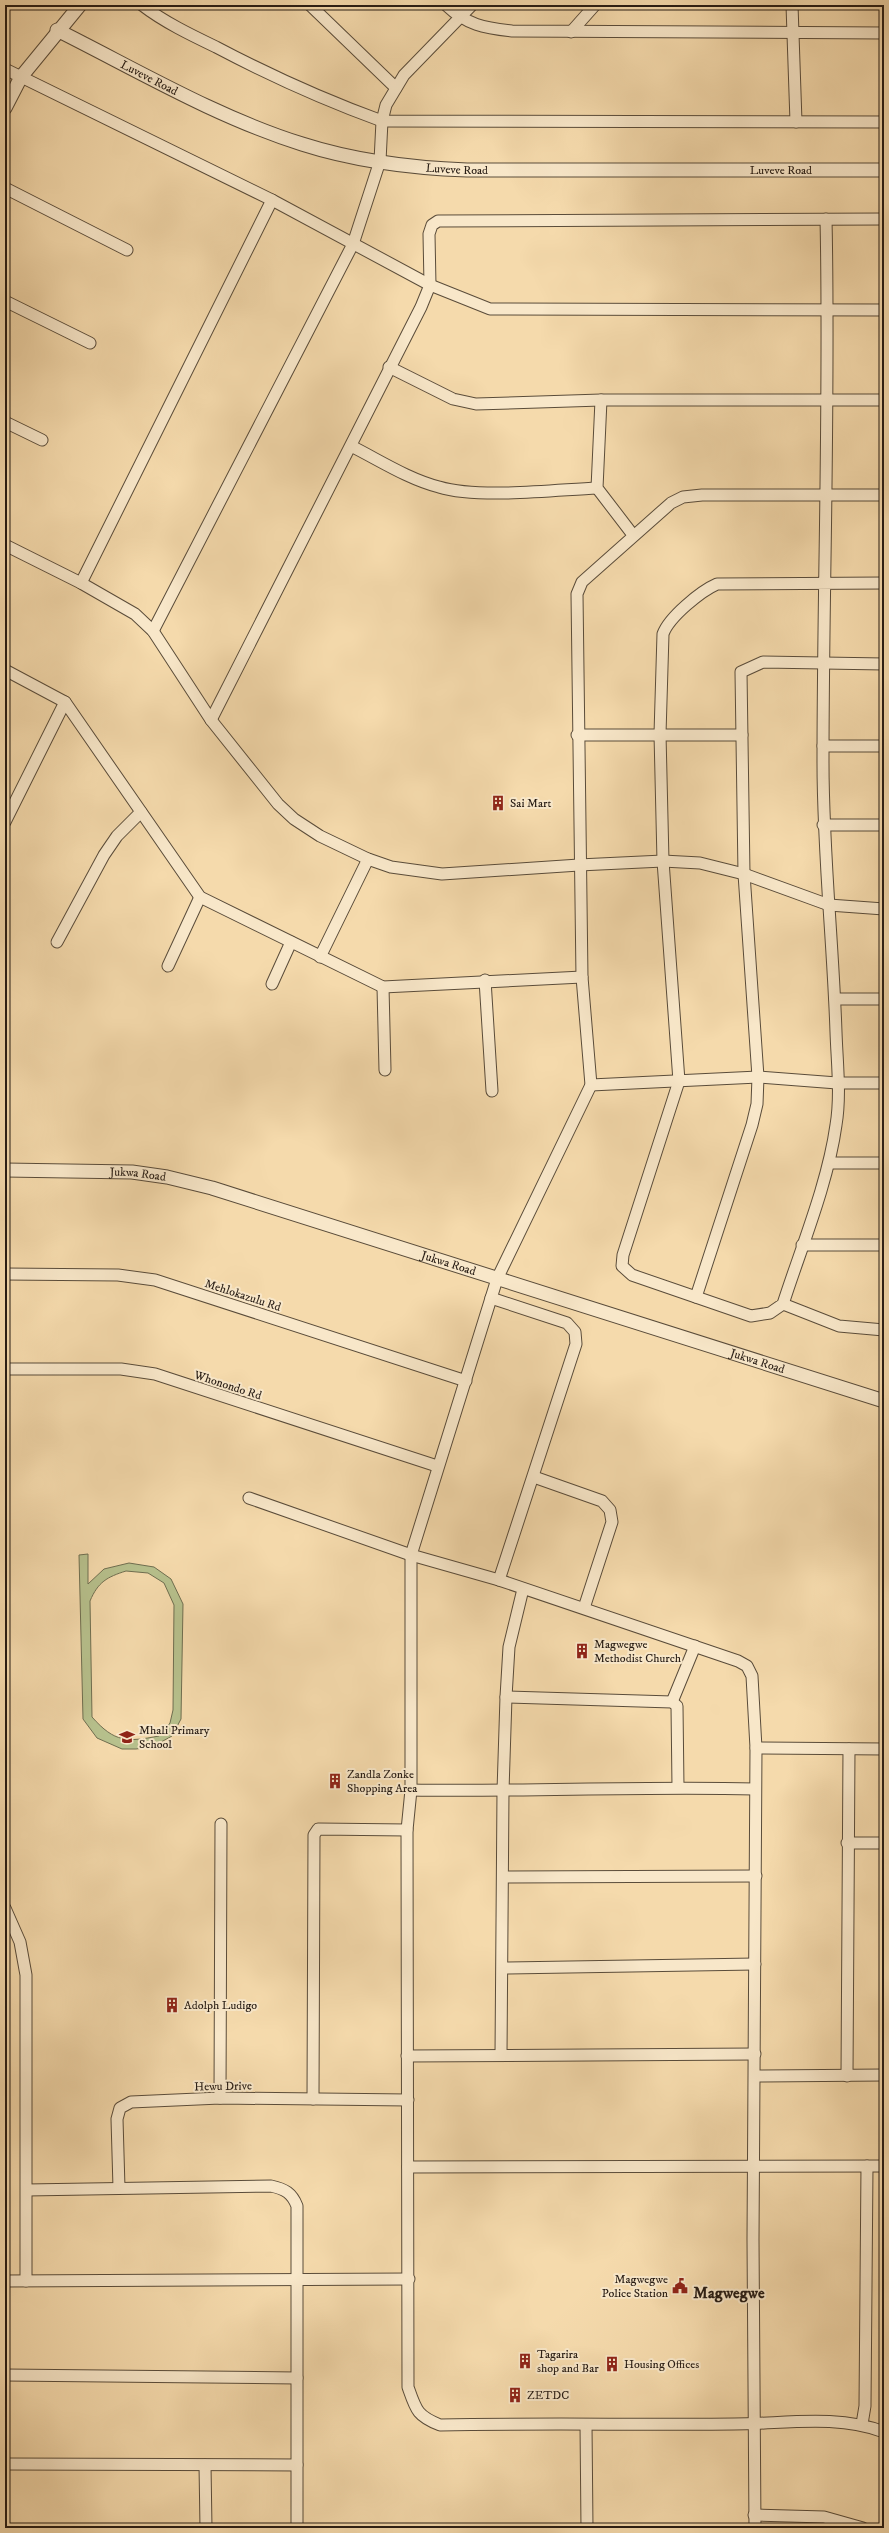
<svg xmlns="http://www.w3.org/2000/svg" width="889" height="2533" viewBox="0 0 889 2533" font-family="'IM FELL DW Pica',serif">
<rect width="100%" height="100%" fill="#f5daac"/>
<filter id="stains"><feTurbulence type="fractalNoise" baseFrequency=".005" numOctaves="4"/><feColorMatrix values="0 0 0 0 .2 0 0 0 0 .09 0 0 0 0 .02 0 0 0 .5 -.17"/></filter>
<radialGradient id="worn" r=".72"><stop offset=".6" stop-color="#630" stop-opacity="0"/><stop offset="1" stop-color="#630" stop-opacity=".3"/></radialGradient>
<path fill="#b7c18d" stroke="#6f6e50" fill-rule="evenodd" d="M88,1554V1584L104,1569L129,1563L154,1567L171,1579L183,1604L181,1719L172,1736L152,1747L136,1749H122L97,1738L83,1719L79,1555ZM126,1571L148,1573L164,1583L174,1605L173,1710L170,1723L159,1736C127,1742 115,1743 92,1717L90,1601C98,1582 107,1577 126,1571Z"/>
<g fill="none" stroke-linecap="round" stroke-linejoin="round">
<defs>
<g id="minor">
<path d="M142,5C164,22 191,35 216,47C271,76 324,100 382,121L884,122"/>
<polyline points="310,5 396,88"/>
<path d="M446,5C467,25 484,28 512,31L884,33"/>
<polyline points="792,5 796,122"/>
<polyline points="571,32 595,5"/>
<polyline points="5,69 272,200 430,285 490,309 884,310"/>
<polyline points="5,188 127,250"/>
<path d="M826,219C830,400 823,582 823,763C823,853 833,942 836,1032C837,1062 841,1095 836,1125C828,1183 801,1248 783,1304L770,1313L751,1316L632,1275L622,1266L623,1255L679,1081L663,861L660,734L663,634C669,617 701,591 717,584L884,583"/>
<polyline points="5,301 90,343"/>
<polyline points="389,367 453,399 476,404 601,400 884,400"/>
<polyline points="601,400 597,488 633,535"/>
<polyline points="5,422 42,440"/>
<path d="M351,446C379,460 408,479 439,487C478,499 554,490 597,488"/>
<path d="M884,495H702L683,497L671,503L582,582L577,594L582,977L591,1085L497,1279L411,1555V1790L407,1830L408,2387C416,2410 417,2416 440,2425C538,2423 636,2425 734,2424C784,2424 836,2414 884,2432"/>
<polyline points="5,545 81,583 135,614 153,631 211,720 278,804 294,819 320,836 368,859 391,867 442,874 579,865 663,861 700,863 744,874 829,905 884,909"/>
<polyline points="81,583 272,200"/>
<polyline points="153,631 353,244 380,161 382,121 386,105 404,75 472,5"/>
<polyline points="5,670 65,702 200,897 383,987 582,977"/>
<polyline points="211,720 421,307 430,285 429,234 432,225 438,221 884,219"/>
<polyline points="577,735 742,735"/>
<polyline points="823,746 884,746"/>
<polyline points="5,822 65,702"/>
<polyline points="823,825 884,825"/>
<polyline points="57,942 104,855 117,836 141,812"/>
<polyline points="320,957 368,859"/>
<polyline points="168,966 200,897"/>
<polyline points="485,980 492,1091"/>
<polyline points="272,984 291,942"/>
<polyline points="383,987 385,1070"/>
<polyline points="835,999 884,999"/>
<polyline points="591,1085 758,1077 837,1083 884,1083"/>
<polyline points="829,1163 884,1163"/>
<polyline points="802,1245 884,1245"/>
<polyline points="5,1274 118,1275 155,1280 466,1381"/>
<polyline points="696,1297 752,1125 757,1104 758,1077 744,874 741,672 763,662 884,664"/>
<polyline points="491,1298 567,1323 575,1332 576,1344 499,1580"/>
<polyline points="783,1304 839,1326 884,1330"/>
<polyline points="5,1369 121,1369 155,1374 437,1466"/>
<polyline points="534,1477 602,1501 610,1510 612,1522 584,1608"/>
<polyline points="249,1498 411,1555 499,1580 738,1661 747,1666 752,1676 756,1748 753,2239 755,2528"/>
<polyline points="506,1697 672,1702 677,1706 678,1787"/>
<polyline points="672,1702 695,1646"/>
<polyline points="756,1748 884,1749"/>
<path d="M411,1790C525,1792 640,1786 755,1789"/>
<polyline points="847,1843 884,1843"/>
<polyline points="503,1877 756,1876"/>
<polyline points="5,1908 20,1942 26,1975 26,2281"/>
<polyline points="503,1968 755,1964"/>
<polyline points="501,2055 503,1791 506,1697 509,1647 523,1589"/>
<polyline points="407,2056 755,2054"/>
<polyline points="755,2076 884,2075"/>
<polyline points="847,2076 849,1749"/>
<polyline points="220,2098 221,1824"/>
<polyline points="313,2099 314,1835 318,1829 407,1830"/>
<polyline points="408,2167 884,2166"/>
<polyline points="119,2188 117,2119 120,2108 131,2102 220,2098 408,2100"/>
<path d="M27,2190L271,2186C285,2189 292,2193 297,2206V2528"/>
<polyline points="5,2281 409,2279"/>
<polyline points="5,2375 297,2378"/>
<polyline points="862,2424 865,2406 867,2166"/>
<polyline points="586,2425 587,2528"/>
<polyline points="5,2464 297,2465"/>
<polyline points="205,2465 206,2528"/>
<polyline points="754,2515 824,2517 863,2528"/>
</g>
<g id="tertiary">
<path id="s1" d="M57,30C137,70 216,117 302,144C355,161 411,168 467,170H884"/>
<polyline points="5,108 21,77 80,5"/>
<path id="s2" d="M5,1170L132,1172L167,1177L212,1188L884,1401"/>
</g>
</defs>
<use href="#minor" stroke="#5a4c3a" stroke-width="13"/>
<use href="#tertiary" stroke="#5a4c3a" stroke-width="15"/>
<use href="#minor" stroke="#f8e7c9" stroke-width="11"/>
<use href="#tertiary" stroke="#f8e7c9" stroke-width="13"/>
</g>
<defs>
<symbol id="building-bare" viewBox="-9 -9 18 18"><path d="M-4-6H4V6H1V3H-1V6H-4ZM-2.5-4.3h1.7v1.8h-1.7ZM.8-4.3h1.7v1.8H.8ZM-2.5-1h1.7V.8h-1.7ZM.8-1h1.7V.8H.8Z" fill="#8f2418" stroke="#f8e7c9" stroke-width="2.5" paint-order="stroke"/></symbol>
<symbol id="school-bare" viewBox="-9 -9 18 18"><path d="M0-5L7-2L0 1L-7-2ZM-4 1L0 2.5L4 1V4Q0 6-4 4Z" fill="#8f2418" stroke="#f8e7c9" stroke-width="2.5" paint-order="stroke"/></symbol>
<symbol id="civic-bare" viewBox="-9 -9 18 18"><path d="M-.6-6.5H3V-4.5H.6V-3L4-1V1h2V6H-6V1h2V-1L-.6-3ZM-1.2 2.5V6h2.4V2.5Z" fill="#8f2418" stroke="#f8e7c9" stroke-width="2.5" paint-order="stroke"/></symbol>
</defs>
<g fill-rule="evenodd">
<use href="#building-bare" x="487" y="792" width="22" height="22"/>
<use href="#building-bare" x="571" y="1640" width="22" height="22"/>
<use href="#school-bare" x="116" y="1726" width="22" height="22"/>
<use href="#building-bare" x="324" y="1770" width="22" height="22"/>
<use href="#building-bare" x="161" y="1994" width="22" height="22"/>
<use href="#civic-bare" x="669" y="2275" width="22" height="22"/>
<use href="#building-bare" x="514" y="2350" width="22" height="22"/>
<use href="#building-bare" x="601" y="2353" width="22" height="22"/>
<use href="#building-bare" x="504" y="2384" width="22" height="22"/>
</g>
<g text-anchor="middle" stroke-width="4" stroke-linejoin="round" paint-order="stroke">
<g font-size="12" fill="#271c14" stroke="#f8e7c9">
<text dy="4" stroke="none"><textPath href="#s1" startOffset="104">Luveve Road</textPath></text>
<text dy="4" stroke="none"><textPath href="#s1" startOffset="428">Luveve Road</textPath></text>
<text dy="4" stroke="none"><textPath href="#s1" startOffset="752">Luveve Road</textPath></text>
<text dy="4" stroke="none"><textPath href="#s2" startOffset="133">Jukwa Road</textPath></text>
<text dy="4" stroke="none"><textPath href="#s2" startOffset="457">Jukwa Road</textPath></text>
<text transform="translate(243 1295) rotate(18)" y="4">Mehlokazulu Rd</text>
<text dy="4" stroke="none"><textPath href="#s2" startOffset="781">Jukwa Road</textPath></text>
<text transform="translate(228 1385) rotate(18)" y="4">Whonondo Rd</text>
<text transform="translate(223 2086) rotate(-1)" y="4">Hewu Drive</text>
</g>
<g font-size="12" fill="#271c14" stroke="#f8e7c9" text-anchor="start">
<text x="510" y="807">Sai Mart</text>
<text x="594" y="1648">Magwegwe<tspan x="594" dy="14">Methodist Church</tspan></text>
<text x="139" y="1734">Mhali Primary<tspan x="139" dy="14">School</tspan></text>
<text x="347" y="1778">Zandla Zonke<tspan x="347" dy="14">Shopping Area</tspan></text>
<text x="184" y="2009">Adolph Ludigo</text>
<text x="668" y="2283" text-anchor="end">Magwegwe<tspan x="668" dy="14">Police Station</tspan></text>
<text x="537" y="2358">Tagarira<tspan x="537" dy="14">shop and Bar</tspan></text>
<text x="624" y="2368">Housing Offices</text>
<text x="527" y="2399">ZETDC</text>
</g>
<g font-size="16" font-weight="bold" fill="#271c14" stroke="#f8e7c9">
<text x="729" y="2298">Magwegwe</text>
</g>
</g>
<rect width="889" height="2533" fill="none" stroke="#f5daac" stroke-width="20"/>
<rect x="6" y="6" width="877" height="2521" fill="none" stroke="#271c14" stroke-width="2"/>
<rect x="10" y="10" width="869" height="2513" fill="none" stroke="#271c14"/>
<rect width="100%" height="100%" filter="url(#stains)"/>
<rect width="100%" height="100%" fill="url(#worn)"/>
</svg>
